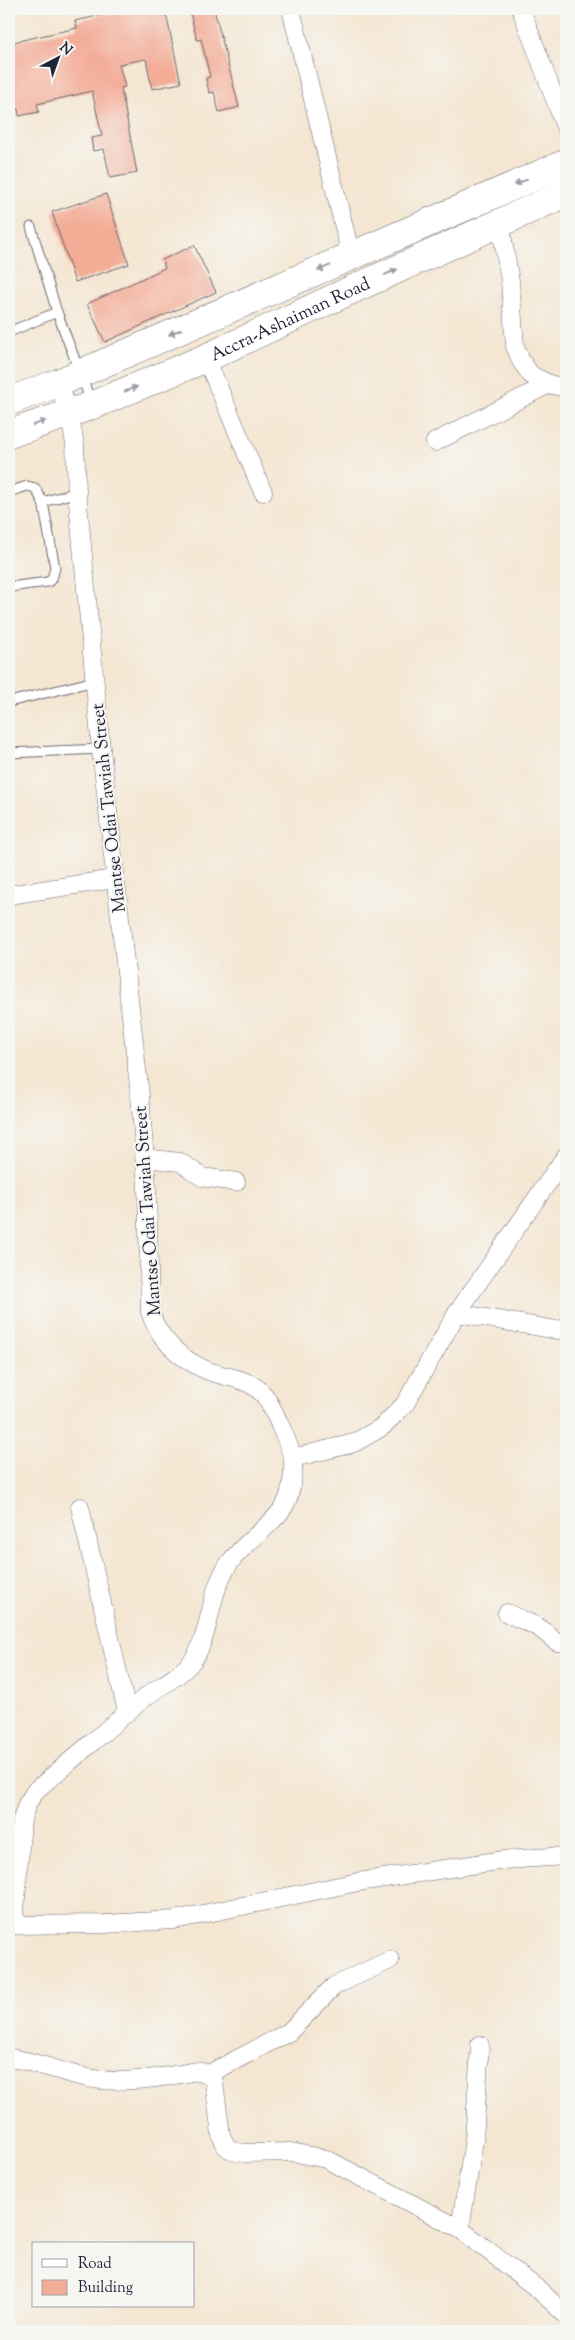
<svg xmlns="http://www.w3.org/2000/svg" width="575" height="2340" viewBox="0 0 575 2340" font-family="'Sorts Mill Goudy',serif">
<rect width="100%" height="100%" fill="#f6f6f2"/>
<filter id="ink" filterUnits="userSpaceOnUse"><feTurbulence type="fractalNoise" baseFrequency=".02" numOctaves="2"/><feDisplacementMap in="SourceGraphic" scale="10" xChannelSelector="R" yChannelSelector="G"/><feConvolveMatrix kernelMatrix="1 2 1 2 8 2 1 2 1" color-interpolation-filters="sRGB"/></filter>
<filter id="wash" filterUnits="userSpaceOnUse"><feTurbulence type="fractalNoise" baseFrequency=".0096" numOctaves="4" result="noise"/><feDisplacementMap in="SourceGraphic" scale="20" xChannelSelector="R" yChannelSelector="G"/><feGaussianBlur stdDeviation="1.12" result="paint"/><feColorMatrix in="noise" values="0 0 0 0 0 0 0 0 0 0 0 0 0 0 0 0 0 1.4 0 .05"/><feComposite in="paint" operator="in"/></filter>
<g filter="url(#wash)">
<rect width="100%" height="100%" fill="#f4e6d2"/>
<g id="blocks">
<g fill="#f3ac96">
<polygon points="129,9 165,9 181,83 152,89 146,59 119,64 125,87 121,88 137,173 110,178 104,149 93,151 91,138 102,136 92,91 37,104 39,112 19,116 18,109 9,111 9,43 77,28 75,21"/>
<polygon points="189,9 214,9 239,107 219,112 214,92 209,93 206,78 210,77 201,39 197,40"/>
<polygon points="106,194 129,264 75,282 52,212"/>
<polygon points="194,245 216,292 105,342 87,304 165,268 162,260"/>
</g>
</g>
</g>
<g filter="url(#ink)">
<use href="#blocks" fill-opacity="0" stroke="#6c6770" stroke-width="1"/>
<g fill="none" stroke-linecap="round" stroke-linejoin="round">
<defs>
<g id="lane">
<polyline points="31,227 57,312 91,402"/>
<polyline points="9,332 57,312"/>
<polyline points="9,492 27,486 35,488 43,502 77,492"/>
<polyline points="9,587 48,582 52,579 55,568 43,502"/>
<polyline points="9,702 95,681"/>
<polyline points="9,753 101,749"/>
</g>
<g id="street">
<polyline points="291,9 351,256"/>
<polyline points="521,9 566,129"/>
<polyline points="500,223 510,281 515,346 521,361 531,375 549,384 566,388"/>
<polyline points="206,358 263,492"/>
<polyline points="435,442 549,384"/>
<polyline points="9,895 114,879"/>
<polyline points="144,1158 180,1162 202,1177 236,1182"/>
<polyline points="457,1313 557,1330 566,1328"/>
<polyline points="293,1458 354,1443 382,1427 405,1404 457,1313 566,1156"/>
<polyline points="80,1507 127,1712"/>
<polyline points="507,1613 538,1627 557,1642 566,1643"/>
<polyline points="9,1925 105,1924 174,1920 358,1882 504,1860 566,1856"/>
<path d="M14,1925L22,1819L27,1804L36,1790C72,1760 107,1729 143,1699C159,1686 180,1677 193,1660C211,1635 208,1595 228,1565C242,1544 266,1530 281,1511C291,1499 294,1476 293,1460C291,1448 272,1405 264,1395C249,1377 225,1378 206,1370C179,1358 159,1339 150,1312L147,1187L140,1096L101,749L77,492L75,444L69,412L58,383"/>
<path d="M9,2058C33,2061 55,2070 79,2076C116,2086 159,2078 197,2071L209,2074L214,2082L221,2135L226,2146L232,2151L244,2153L291,2152L326,2159L460,2229L539,2290L566,2315"/>
<polyline points="209,2074 289,2032 334,1986 390,1960"/>
<polyline points="460,2229 474,2140 480,2045"/>
</g>
<g id="primary">
<polyline points="9,401 58,383 566,163"/>
<path id="s1" d="M9,434L93,405L206,358L349,291L566,193"/>
</g>
</defs>
<use href="#lane" stroke="#6c6770" stroke-width="11"/>
<use href="#street" stroke="#6c6770" stroke-width="19"/>
<use href="#primary" stroke="#6c6770" stroke-width="29"/>
<use href="#lane" stroke="#fff" stroke-width="9"/>
<use href="#street" stroke="#fff" stroke-width="18"/>
<use href="#primary" stroke="#fff" stroke-width="28"/>
</g>
<defs><path id="oneway-solid" d="M-6-.8H1V-3.2L6.5 0L1 3.2V.8H-6Z" transform="scale(1.25)"/></defs>
<g fill="#9c9ca7">
<use href="#oneway-solid" transform="translate(521 182) rotate(157)"/>
<use href="#oneway-solid" transform="translate(324 268) rotate(157)"/>
<use href="#oneway-solid" transform="translate(391 272) rotate(-24)"/>
<use href="#oneway-solid" transform="translate(175 332) rotate(157)"/>
<use href="#oneway-solid" transform="translate(131 389) rotate(-22)"/>
<use href="#oneway-solid" transform="translate(39 423) rotate(-20)"/>
</g>
</g>
<g text-anchor="middle" stroke-width="4" stroke-linejoin="round" paint-order="stroke">
<g font-size="18" fill="#22223b" stroke="#f6f6f2">
<text dy="6" stroke="none"><textPath href="#s1" startOffset="304">Accra-Ashaiman Road</textPath></text>
<text transform="translate(108 808) rotate(-96)" y="6">Mantse Odai Tawiah Street</text>
<text transform="translate(147 1211) rotate(-94)" y="6">Mantse Odai Tawiah Street</text>
</g>
</g>
<rect width="575" height="2340" fill="none" stroke="#f6f6f2" stroke-width="30"/>
<rect x="32" y="2242" width="162" height="65" fill="#f6f6f2" stroke="#a1a1a9"/>
<rect x="42" y="2259" width="25" height="8" fill="#ffffff" stroke="#a1a1a9"/>
<text x="78" y="2268" font-size="15" fill="#22223b">Road</text>
<rect x="42" y="2280" width="25" height="15" fill="#f3ac96" stroke="#a1a1a9"/>
<text x="78" y="2292" font-size="15" fill="#22223b">Building</text>
<g transform="translate(58 58) rotate(41)" stroke="#f6f6f2" stroke-width="4" paint-order="stroke">
<path d="M0-4L9 19L0 12L-9 19Z" fill="#22223b"/>
<text y="-8" font-size="14" font-weight="bold" text-anchor="middle" fill="#22223b">N</text>
</g>
</svg>
